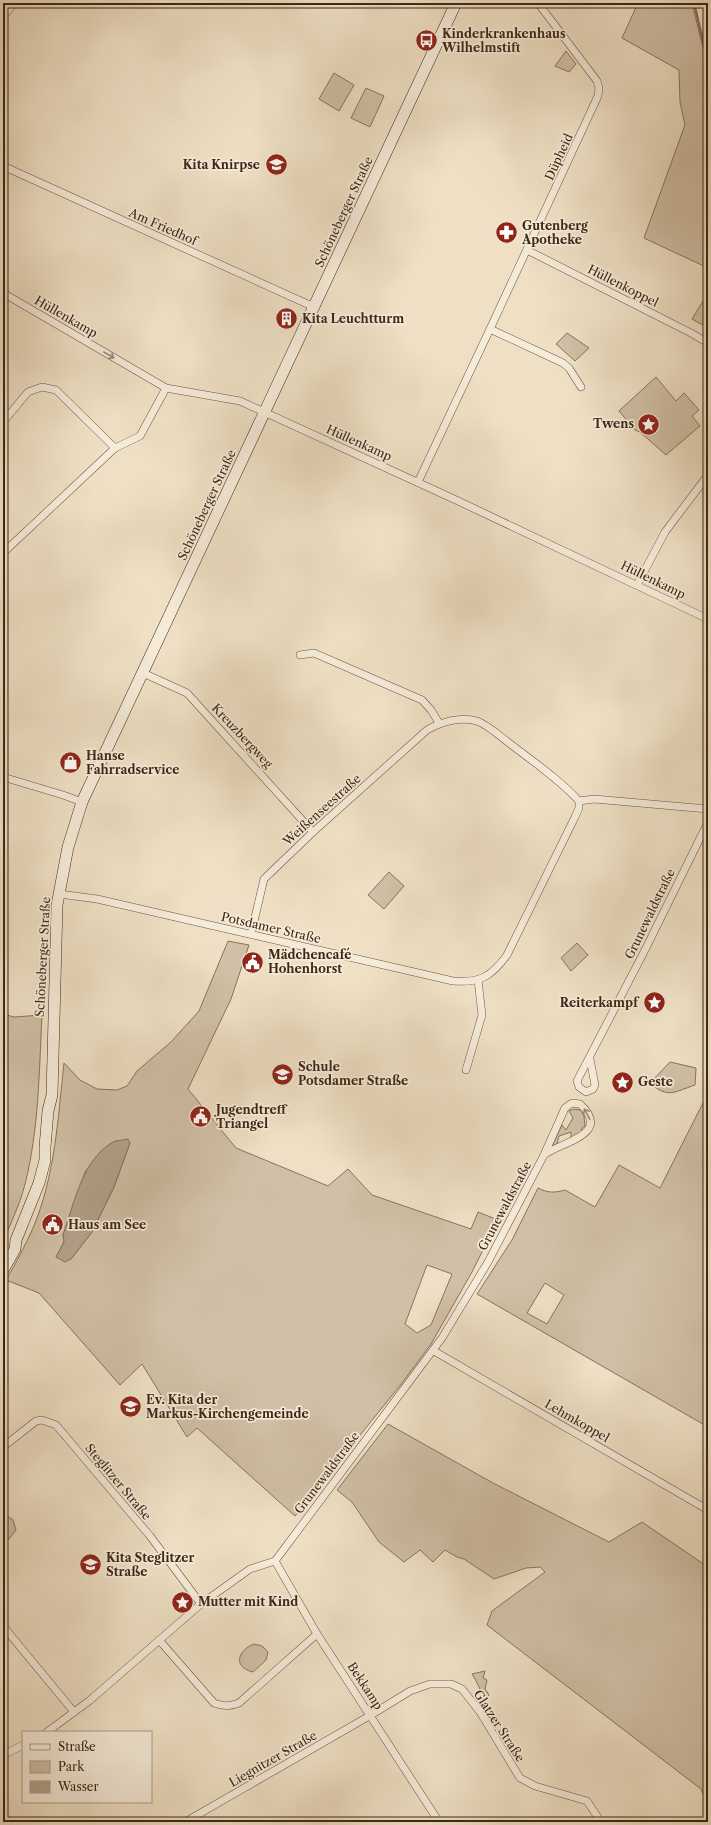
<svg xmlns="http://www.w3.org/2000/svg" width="711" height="1825" viewBox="0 0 711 1825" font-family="'Libre Caslon Text',serif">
<rect width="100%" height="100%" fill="#efe0c5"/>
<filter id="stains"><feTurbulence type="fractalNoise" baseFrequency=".005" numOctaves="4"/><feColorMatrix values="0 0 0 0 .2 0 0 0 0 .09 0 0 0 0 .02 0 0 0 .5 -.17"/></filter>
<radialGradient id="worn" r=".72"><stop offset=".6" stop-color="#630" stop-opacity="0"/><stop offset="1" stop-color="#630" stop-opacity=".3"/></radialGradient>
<g fill="#d1c0a7" stroke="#88735e" fill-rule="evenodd">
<polygon points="638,3 692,3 708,68 708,268 644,238 685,125 680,102 679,70 622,38"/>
<polygon points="566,51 576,64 569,72 555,66"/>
<polygon points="334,73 354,85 339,111 319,99"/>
<polygon points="366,88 384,96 370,127 351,118"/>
<polygon points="708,293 708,328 692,319"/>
<polygon points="567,333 589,348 575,361 556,344"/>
<polygon points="656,377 676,401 684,393 699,410 692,416 700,426 666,455 640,432 635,430 619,411"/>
<polygon points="389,872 404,886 384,909 368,895"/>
<path d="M228,941L249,945L231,999L188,1089L236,1148L328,1186L348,1169L372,1195L471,1229L478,1212L498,1220L472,1272L431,1344L402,1383L295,1516L197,1428L187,1437L142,1364L120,1385L39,1293L6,1280C16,1263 25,1246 33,1228C55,1176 58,1118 64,1063L80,1080L97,1089L117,1090L127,1086L137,1071L171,1042L199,1011ZM115,1141L130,1143L114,1187L92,1232L71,1259L56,1257L64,1242L63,1235L85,1172L101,1151ZM427,1265L452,1274L431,1325L417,1333L405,1324Z"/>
<polygon points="577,943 588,955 571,971 561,958"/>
<path d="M3,1014L14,1017L42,1015C39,1072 39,1129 25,1184C20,1204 11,1223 3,1241Z"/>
<path d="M670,1062L696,1068L695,1085C674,1092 668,1099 650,1083Z"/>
<path d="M708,1093V1427L477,1294L512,1240L538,1188C548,1193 554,1193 565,1190L595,1207L619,1165L660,1188ZM545,1283L564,1295L547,1324L527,1313Z"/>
<polygon points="574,1109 581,1110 584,1116 585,1126 581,1129 583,1130 581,1133 571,1139 571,1132 559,1136 557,1144 554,1146 553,1144 562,1125 566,1130 573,1118 569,1111"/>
<polygon points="388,1424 493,1483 609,1542 642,1522 708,1567 708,1806 701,1789 487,1625 492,1611 545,1572 540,1567 526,1568 494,1579 464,1559 457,1557 445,1550 433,1562 420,1550 404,1562 379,1542 352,1502 337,1490"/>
<polygon points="3,1513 13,1520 16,1530 8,1540 3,1540"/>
<path d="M254,1644L262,1646L268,1652L266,1660L253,1672C232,1667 238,1650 254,1644Z"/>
<path d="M485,1671L483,1678L487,1680L485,1689L489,1695L485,1698C480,1691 478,1683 472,1674Z"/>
</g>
<path fill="#b3a18a" stroke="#84705c" d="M128,1139L130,1143L114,1187L92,1232L71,1259L65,1262L56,1257L64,1242L63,1235C74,1204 82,1160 113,1142C118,1140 124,1140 128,1139Z"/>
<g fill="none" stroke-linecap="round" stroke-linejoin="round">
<polyline stroke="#84705c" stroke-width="2.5" points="694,3 708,63"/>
<defs>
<g id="street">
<polyline points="295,3 302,3"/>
<polyline points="3,17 14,3"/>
<polyline points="3,166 314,307"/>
<polyline points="527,250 691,333 708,343"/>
<polyline points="3,293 166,388 240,401 456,500 708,619"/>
<polyline points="490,329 563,363 569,368 581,387"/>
<polyline points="3,422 28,392 42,387 56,390 115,448"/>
<polyline points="418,482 490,329 598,96 599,88 597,81 538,3"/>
<polyline points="3,553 115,448 140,436 166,388"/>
<polyline points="637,585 665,532 708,475"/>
<polyline points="300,655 314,653 422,700 431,710 439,723"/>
<polyline points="143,673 187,693 313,832"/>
<polyline points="3,777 63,795 82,802"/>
<path d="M59,894L97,899L453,981C480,983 491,977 507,955L575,817L579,808V801L594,799L708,809"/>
<path d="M251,934L264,879L313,832L427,730C441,722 461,716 477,721C490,726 502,738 513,746C535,763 560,780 579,801"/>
<polyline points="590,1059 595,1085 593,1089 586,1092 579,1087 577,1081 646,948 708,822"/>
<polyline points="466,1070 482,1015 478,980"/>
<polyline points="434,1351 708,1510"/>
<polyline points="3,1447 36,1421 42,1420 56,1425 150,1536 201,1604"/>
<polyline points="275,1561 317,1634 439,1822"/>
<polyline points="3,1626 74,1712"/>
<path d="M159,1640L214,1703C223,1706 229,1707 239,1703L317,1634"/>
<path d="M47,1732L89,1701L201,1604L250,1569L275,1561L442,1338L488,1262L544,1155L565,1108L572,1103L580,1104C613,1135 560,1142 544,1155"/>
<polyline points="3,1755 23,1745"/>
<polyline points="185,1822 371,1715 410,1691 430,1684 451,1684 462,1689 480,1712 520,1778 535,1786 587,1801 601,1822"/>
</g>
<polyline id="secondary" points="3,1270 15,1249 16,1240 39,1183 45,1160 45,1147 48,1111 52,1095 57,905 68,847 82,802 456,3"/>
</defs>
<use href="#street" stroke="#6a5442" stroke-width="8"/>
<use href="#secondary" stroke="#3e2616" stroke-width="12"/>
<use href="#street" stroke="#f5ebd9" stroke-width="7"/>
<use href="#secondary" stroke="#f5ebd9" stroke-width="11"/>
</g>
<defs><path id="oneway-shaft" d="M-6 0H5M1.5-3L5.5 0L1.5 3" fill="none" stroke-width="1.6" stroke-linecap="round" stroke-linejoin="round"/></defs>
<g stroke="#9a8878">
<use href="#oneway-shaft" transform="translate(109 355) rotate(30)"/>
<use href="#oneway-shaft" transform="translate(587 1114) rotate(-118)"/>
</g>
<defs>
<symbol id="bus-disc" viewBox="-11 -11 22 22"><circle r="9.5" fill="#8f2418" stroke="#f5ebd9"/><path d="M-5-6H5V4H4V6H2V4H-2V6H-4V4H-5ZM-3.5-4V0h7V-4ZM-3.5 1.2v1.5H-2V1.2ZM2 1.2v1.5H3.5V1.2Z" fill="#fff"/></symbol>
<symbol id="school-disc" viewBox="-11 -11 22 22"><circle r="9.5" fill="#8f2418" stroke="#f5ebd9"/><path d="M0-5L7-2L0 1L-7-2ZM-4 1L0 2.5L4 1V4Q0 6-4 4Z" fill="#fff"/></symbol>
<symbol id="pharmacy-disc" viewBox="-11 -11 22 22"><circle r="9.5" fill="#8f2418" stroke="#f5ebd9"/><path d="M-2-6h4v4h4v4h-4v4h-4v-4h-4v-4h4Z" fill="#fff"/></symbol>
<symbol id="building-disc" viewBox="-11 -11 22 22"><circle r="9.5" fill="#8f2418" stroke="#f5ebd9"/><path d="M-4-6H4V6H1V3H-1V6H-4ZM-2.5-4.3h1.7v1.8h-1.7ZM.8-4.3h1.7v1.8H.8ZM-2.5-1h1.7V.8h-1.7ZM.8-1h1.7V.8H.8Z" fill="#fff"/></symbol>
<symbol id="sight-disc" viewBox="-11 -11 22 22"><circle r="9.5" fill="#8f2418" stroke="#f5ebd9"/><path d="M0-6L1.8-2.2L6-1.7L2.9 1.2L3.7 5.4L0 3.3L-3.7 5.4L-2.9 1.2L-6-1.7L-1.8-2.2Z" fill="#fff"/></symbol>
<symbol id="shop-disc" viewBox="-11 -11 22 22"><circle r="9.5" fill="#8f2418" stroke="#f5ebd9"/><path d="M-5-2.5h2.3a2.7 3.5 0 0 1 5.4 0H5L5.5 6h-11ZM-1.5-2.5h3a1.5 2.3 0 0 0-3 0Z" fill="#fff"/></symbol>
<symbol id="civic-disc" viewBox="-11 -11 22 22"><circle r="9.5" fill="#8f2418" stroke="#f5ebd9"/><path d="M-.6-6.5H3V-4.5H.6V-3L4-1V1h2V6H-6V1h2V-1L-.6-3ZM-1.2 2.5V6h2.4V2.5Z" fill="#fff"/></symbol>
</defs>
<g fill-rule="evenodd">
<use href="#bus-disc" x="414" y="28" width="25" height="25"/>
<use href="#school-disc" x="264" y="152" width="25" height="25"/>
<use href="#pharmacy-disc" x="494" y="220" width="25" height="25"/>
<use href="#building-disc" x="274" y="306" width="25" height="25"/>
<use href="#sight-disc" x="636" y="412" width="25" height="25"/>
<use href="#shop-disc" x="58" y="750" width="25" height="25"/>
<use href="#civic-disc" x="240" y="950" width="25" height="25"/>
<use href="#sight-disc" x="642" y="990" width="25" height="25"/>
<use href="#school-disc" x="270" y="1062" width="25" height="25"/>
<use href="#sight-disc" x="610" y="1070" width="25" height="25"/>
<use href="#civic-disc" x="188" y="1104" width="25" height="25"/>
<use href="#civic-disc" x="40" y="1212" width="25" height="25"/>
<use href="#school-disc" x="118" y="1394" width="25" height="25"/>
<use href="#school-disc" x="78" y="1552" width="25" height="25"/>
<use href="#sight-disc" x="170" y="1590" width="25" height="25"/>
</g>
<g text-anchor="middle" stroke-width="3.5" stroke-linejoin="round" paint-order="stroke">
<g font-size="12" font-weight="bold" fill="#3e2616" stroke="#f5ebd9" text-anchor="start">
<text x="442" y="38">Kinderkrankenhaus<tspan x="442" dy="14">Wilhelmstift</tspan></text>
<text x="260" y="169" text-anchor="end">Kita Knirpse</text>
<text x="522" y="230">Gutenberg<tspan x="522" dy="14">Apotheke</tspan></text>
<text x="302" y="323">Kita Leuchtturm</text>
<text x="634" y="428" text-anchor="end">Twens</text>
<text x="86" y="760">Hanse<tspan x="86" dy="14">Fahrradservice</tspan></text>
<text x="268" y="959">Mädchencafé<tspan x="268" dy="14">Hohenhorst</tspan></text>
<text x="638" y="1007" text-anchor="end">Reiterkampf</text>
<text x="298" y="1071">Schule<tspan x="298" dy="14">Potsdamer Straße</tspan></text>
<text x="638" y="1086">Geste</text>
<text x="216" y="1114">Jugendtreff<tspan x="216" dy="14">Triangel</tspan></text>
<text x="68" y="1229">Haus am See</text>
<text x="146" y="1404">Ev. Kita der<tspan x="146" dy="14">Markus-Kirchengemeinde</tspan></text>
<text x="106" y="1562">Kita Steglitzer<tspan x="106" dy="14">Straße</tspan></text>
<text x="198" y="1606">Mutter mit Kind</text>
</g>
<g font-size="12" fill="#3e2616" stroke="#f5ebd9">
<text transform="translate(559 157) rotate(-65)" y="4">Düpheid</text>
<text transform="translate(344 212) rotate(-65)" y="4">Schöneberger Straße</text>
<text transform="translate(163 227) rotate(24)" y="4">Am Friedhof</text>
<text transform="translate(623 286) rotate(27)" y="4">Hüllenkoppel</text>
<text transform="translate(66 317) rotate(30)" y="4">Hüllenkamp</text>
<text transform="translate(359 443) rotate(24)" y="4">Hüllenkamp</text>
<text transform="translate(207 505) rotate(-65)" y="4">Schöneberger Straße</text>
<text transform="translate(653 580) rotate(26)" y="4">Hüllenkamp</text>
<text transform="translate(242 736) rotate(47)" y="4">Kreuzbergweg</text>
<text transform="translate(322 810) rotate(-42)" y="4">Weißenseestraße</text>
<text transform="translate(650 914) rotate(-64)" y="4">Grunewaldstraße</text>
<text transform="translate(271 928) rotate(13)" y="4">Potsdamer Straße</text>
<text transform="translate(43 957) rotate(-87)" y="4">Schöneberger Straße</text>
<text transform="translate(505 1206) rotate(-62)" y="4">Grunewaldstraße</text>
<text transform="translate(577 1421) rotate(30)" y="4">Lehmkoppel</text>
<text transform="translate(327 1473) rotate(-53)" y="4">Grunewaldstraße</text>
<text transform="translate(118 1482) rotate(50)" y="4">Steglitzer Straße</text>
<text transform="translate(365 1686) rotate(57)" y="4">Bekkamp</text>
<text transform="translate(499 1726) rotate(57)" y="4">Glatzer Straße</text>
<text transform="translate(273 1759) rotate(-30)" y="4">Liegnitzer Straße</text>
</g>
</g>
<rect width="711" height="1825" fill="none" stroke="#efe0c5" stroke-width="16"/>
<rect x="4" y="4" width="703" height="1817" fill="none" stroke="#3e2616" stroke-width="2"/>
<rect x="8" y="8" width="695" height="1809" fill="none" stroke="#3e2616"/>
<rect x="22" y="1731" width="130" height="72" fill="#f5ebd9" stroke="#ac9c8b"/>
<rect x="30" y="1744" width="20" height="6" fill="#f5ebd9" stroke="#ac9c8b"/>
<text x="58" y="1751" font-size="12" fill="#3e2616">Straße</text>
<rect x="30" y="1761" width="20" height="12" fill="#d1c0a7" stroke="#ac9c8b"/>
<text x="58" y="1771" font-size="12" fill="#3e2616">Park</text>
<rect x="30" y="1781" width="20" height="12" fill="#b3a18a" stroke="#ac9c8b"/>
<text x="58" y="1791" font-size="12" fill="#3e2616">Wasser</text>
<rect width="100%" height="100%" filter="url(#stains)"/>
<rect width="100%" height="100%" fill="url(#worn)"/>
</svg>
